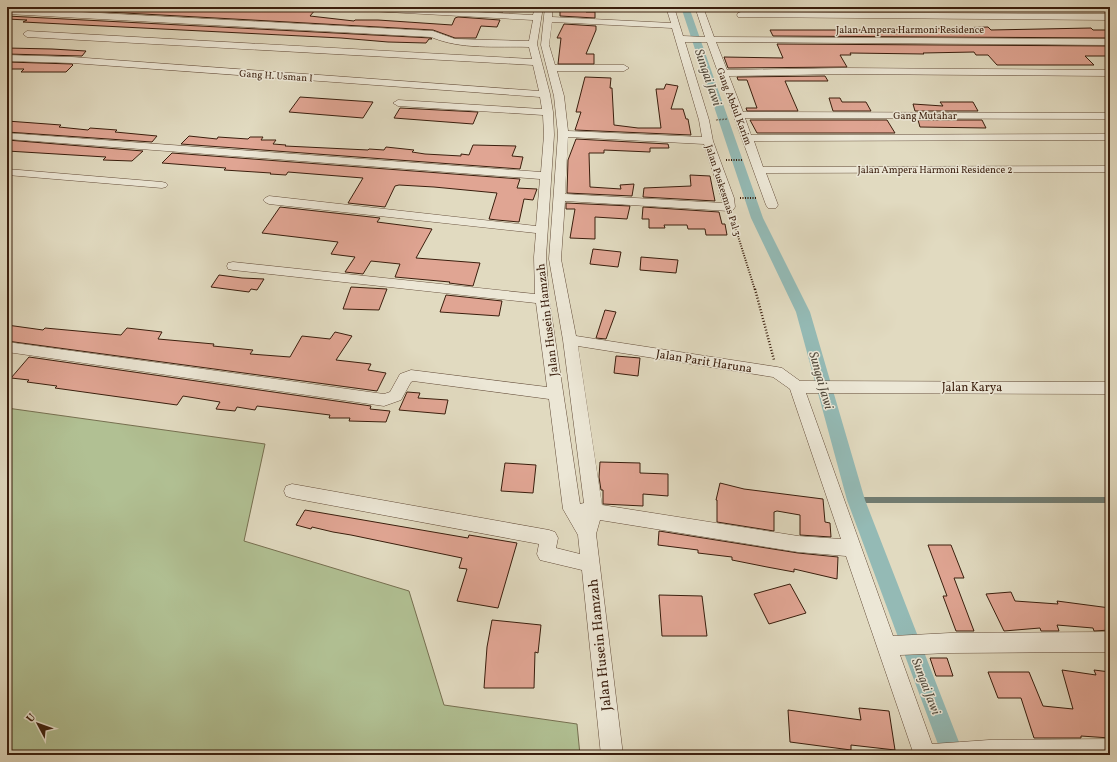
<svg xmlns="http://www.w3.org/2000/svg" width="1117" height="762" viewBox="0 0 1117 762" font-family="Vollkorn,serif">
<rect width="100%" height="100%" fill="#e1dac0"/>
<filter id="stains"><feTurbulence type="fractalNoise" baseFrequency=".005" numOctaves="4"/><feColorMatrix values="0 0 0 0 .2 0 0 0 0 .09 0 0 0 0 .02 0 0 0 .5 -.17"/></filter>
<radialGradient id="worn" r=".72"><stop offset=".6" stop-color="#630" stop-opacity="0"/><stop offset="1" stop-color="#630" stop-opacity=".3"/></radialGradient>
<polygon fill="#b1c093" stroke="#766f50" points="7,408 265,444 244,541 409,591 444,705 577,724 580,755 7,755"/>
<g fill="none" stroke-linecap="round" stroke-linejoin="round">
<polyline stroke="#707c72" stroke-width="6" points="856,500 1110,500"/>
<polygon fill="#94bab5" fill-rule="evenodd" points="681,7 689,7 763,218 810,312 865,500 964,755 942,755 847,500 796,312 751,218"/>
</g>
<g fill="#e0a593" stroke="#3a1e0d">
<polygon points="16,7 104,7 188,11 194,7 267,7 316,9 310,16 354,21 355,20 378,20 452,25 455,18 458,17 500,20 497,27 481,26 476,38 455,38 433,30"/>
<polygon points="481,7 485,7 504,8 503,12 461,10 462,8"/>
<polygon points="560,7 586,7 586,12 595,12 595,18 560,16"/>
<polygon points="7,16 431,38 432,39 429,39 426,43 388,42 341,38 23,22 27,20 7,19"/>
<polygon points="564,24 596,26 596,30 586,54 594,54 594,64 558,64 561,38 557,38"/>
<polygon points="988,27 991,30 1091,28 1093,30 1110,30 1110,38 773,36 770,30 887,30"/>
<polygon points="777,44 1110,46 1110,56 1085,56 1094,65 997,65 988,55 976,55 974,52 923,53 924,54 850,53 851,55 840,55 847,67 728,68 724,57 783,58"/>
<polygon points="7,48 52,49 86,51 82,56 7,54"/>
<polygon points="7,62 72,64 73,65 66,72 21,72 24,69 7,69"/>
<polygon points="825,76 828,81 785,81 798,111 747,111 746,108 757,108 747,80 738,80 737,77"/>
<polygon points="585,77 611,78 610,88 612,88 614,125 638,128 661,128 656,89 664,89 666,84 678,86 671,109 683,109 686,119 688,119 691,135 575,130 581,112 576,112"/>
<polygon points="300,97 373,102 363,118 289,112"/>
<polygon points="829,98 840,98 842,102 866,102 871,111 833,111"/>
<polygon points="940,102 973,102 978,111 915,111 913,104 943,106"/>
<polygon points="400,108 478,112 473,124 394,118"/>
<polygon points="750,120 887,120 895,133 757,133"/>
<polygon points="918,120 982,120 986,128 920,127"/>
<polygon points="7,121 61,125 59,127 88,130 90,128 117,130 115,132 157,136 152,142 7,132"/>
<polygon points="189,136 217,139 218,137 248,139 250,137 263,137 261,140 276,140 273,144 286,145 285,146 368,150 369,149 384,150 386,147 414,150 412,152 425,154 461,156 461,154 469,155 473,145 516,146 512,156 523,157 520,169 181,144"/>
<polygon points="576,139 668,144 669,148 650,148 650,152 604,150 604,153 589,153 590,187 621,189 620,185 634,184 632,196 567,193 568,160"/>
<polygon points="7,140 143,151 132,161 103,160 106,157 7,151"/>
<polygon points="172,153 520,179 517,188 537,189 533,200 524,199 519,222 497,220 489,219 497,193 434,187 399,185 395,186 385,207 348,203 363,178 288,172 286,175 270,174 271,173 224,170 226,168 162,163"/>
<polygon points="690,175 710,176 715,201 643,197 644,188 691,186"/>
<polygon points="566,203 630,206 627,219 595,217 595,239 570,238 575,209 566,209"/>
<polygon points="280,207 380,218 377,222 432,229 416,258 480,263 473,286 449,283 450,282 395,277 400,264 371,261 363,274 345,272 355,257 331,254 338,242 262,233"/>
<polygon points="643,207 719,212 722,224 725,224 727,235 706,235 705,229 688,229 687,225 664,225 665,228 649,228 649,219 642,219"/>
<polygon points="593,249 621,252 618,267 590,264"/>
<polygon points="641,257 678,260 676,273 640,270"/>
<polygon points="219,275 242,278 264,279 257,290 251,289 249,292 211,287"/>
<polygon points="351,287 387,289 379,310 343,309"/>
<polygon points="446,295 502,301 499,316 440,312"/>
<polygon points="605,310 616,312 606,339 596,338"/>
<polygon points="7,325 43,330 45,328 121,335 127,328 162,332 158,339 214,344 213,346 253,350 250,354 290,357 302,336 330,339 335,332 352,336 336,360 371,364 368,370 386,373 377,391 7,341"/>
<polygon points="616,356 640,358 638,376 614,373"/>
<polygon points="29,357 371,406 370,409 390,411 386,422 349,421 350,418 329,418 330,415 257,406 255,410 237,407 235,411 216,409 220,402 183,396 177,405 55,388 57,386 27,382 29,380 11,378"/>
<polygon points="407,392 420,393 418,398 448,400 445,414 399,410"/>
<polygon points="600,462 640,463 640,473 668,474 668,496 643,494 643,506 603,504 603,490 601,490 599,477"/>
<polygon points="505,463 536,465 533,493 501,491"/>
<polygon points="720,483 744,489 823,499 825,522 830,523 831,537 800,535 800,515 777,511 774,512 774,531 717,522 717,500 716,500"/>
<polygon points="305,510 468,538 469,535 517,543 498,608 457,601 467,569 459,568 462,558 351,535 333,532 312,527 311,529 296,525"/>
<polygon points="659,531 798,553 838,557 837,579 794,569 794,572 767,567 732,560 732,557 698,553 698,550 658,545"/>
<polygon points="928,545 951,545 964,578 954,578 974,631 956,631 943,596 947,596"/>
<polygon points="790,584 806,613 769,624 754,594"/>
<polygon points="1011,592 1015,601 1058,604 1057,601 1110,608 1110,630 1094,631 1093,628 1057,625 1059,631 1041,631 1040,628 1004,631 986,594"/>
<polygon points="659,595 702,596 707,636 662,636"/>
<polygon points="492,620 541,625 538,653 535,652 534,688 484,688 487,647"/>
<polygon points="930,658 947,658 953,676 936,676"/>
<polygon points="1062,670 1096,675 1094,670 1110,672 1110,738 1081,736 1081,738 1034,738 1021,698 998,698 988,672 1029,672 1043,706 1073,709"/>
<polygon points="859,708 889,711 895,750 851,745 851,750 790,742 788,710 861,720"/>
</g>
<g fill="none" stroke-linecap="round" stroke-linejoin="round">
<defs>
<g id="minor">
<path d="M329,7H380L533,15L535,7H543L537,44L550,94L553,112L554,135L546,257L549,299L580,504L584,503L563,340L549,259L558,134L554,96L541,45L545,7H553L552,17L671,23L666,7H674L683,36L705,37L695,7H703L714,37L1110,39V45L716,42L727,70L842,68L1110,70V76L842,74L729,76L743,112L1110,113V119L745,118L751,135L1110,134V140L754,141L763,167L1110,166V172L766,173L778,205L776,208H768L766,205L707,42H685L709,120L713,141L734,198L735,207L733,210L729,211L565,201L561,259L576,336L777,367L782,368L800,381H803L1110,382V394L806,393L893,636L950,633L1110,632V652L950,653L900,655L932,744L989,740L1110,739V755H914L846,556L798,552L600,520L596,534L623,755H601L582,570L540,560L537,554L539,544L292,498L286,496L284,491L286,486L292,484L549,530L555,532L558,538L556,548L580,554L578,535L563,509L549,399L413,381L411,382L401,400L384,406L7,352V342L384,394L390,392L400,374L411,370L547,387L536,303L233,270L228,269L227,266L228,263L233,262L535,294L534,257L536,233L269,204L265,202L263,200L265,198L269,196L536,226L540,179L7,139V133L541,172L544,135L543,115L398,106L393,103L398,100L542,109L540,97L72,63L7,61V55L72,57L539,91L533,65L27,37L23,34L27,31L532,59L529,47C497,46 461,50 431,37L7,14V8L433,31L455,39L529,41L533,20L333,9ZM552,22L672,28L699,120L702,137L568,131L564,96L557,71H624L629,68L624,65H555L549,45ZM568,137L704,144L723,203L565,194ZM578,346L773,377L790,389L841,539L798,536L602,505Z"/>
<polygon points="741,12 1110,14 1110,20 738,17 737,15 738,13"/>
<polygon points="7,169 162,182 166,183 168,185 166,187 162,188 7,175"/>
</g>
</defs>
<use href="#minor" stroke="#644d3a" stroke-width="1"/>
<polyline stroke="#3a1e0d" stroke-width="1.5" stroke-dasharray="0.5 1" stroke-linecap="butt" points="716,120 727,119"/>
<g stroke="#3a1e0d" stroke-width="2" stroke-dasharray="1 1.5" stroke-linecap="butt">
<polyline points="726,160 743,160"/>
<polyline points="740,198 757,198"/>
<polyline points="732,217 755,290"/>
</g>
<polyline stroke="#3a1e0d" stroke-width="2.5" stroke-dasharray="1 2" stroke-linecap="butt" points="755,289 774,360"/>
<use href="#minor" fill="#ece7d6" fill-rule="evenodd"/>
</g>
<g text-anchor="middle" stroke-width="3" stroke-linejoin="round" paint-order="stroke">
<g font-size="10" fill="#3a1e0d" stroke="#ece7d6">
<text x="910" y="33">Jalan Ampera Harmoni Residence</text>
<text transform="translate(276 75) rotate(4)" y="4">Gang H. Usman I</text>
<text transform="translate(735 106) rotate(69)" y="4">Gang Abdul Karim</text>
<text x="925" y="119">Gang Mutahar</text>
<text x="935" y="173">Jalan Ampera Harmoni Residence 2</text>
<text transform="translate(724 190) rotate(72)" y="4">Jalan Puskesmas Pal 3</text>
</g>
<g font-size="12" fill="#3a1e0d" stroke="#ece7d6">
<text transform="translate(547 320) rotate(-97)" y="4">Jalan Husein Hamzah</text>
<text transform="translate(704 361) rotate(9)" y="4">Jalan Parit Haruna</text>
<text x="972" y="391">Jalan Karya</text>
</g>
<g font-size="13" font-style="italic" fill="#554d3f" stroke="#ece7d6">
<text transform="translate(709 77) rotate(71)" y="5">Sungai Jawi</text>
<text transform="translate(822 380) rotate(74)" y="5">Sungai Jawi</text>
<text transform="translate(927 686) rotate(69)" y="5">Sungai Jawi</text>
</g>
<g font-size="14" fill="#3a1e0d" stroke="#ece7d6">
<text transform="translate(599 645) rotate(-96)" y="5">Jalan Husein Hamzah</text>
</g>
</g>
<rect width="1117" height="762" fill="none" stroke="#e1dac0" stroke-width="24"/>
<rect x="8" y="8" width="1101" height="746" fill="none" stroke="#3a1e0d" stroke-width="2"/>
<rect x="12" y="12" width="1093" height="738" fill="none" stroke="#3a1e0d"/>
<g transform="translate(38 724) rotate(311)" stroke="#ece7d6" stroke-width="3" paint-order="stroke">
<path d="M0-3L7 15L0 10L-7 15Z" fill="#3a1e0d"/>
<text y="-6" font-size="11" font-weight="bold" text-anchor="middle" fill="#3a1e0d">U</text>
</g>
<rect width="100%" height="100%" filter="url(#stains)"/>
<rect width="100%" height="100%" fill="url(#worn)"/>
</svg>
